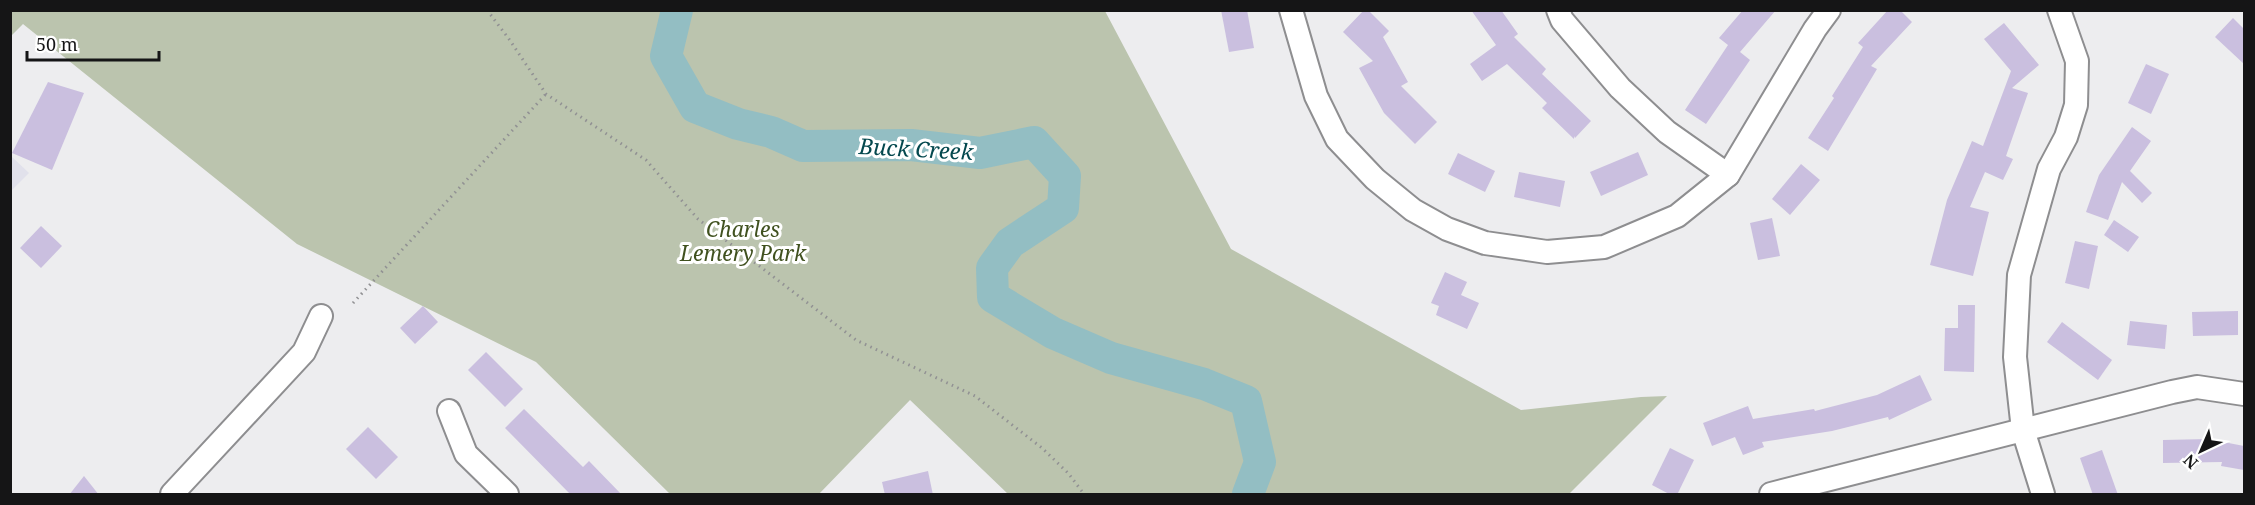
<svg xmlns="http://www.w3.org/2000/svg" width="2255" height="505" viewBox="0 0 2255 505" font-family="'Noto Serif',serif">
<rect width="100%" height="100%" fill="#ededef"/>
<polygon fill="#e1e1eb" points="10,155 29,173 11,191 10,191"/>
<polygon fill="#bbc4ae" points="11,10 1105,11 1231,249 1521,410 1641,397 1667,396 1569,494 1008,494 910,400 819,494 670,494 536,362 297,244 23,24 11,36"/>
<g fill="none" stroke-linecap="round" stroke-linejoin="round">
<polyline stroke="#93bec3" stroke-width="32" points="677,10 666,56 695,107 738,124 771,132 803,146 911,145 980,153 1034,142 1065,176 1063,208 1010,243 992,268 993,297 1053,333 1111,358 1204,384 1246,401 1260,462 1248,494"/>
</g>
<g fill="#cabfdf">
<polygon points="1221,10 1247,10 1254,48 1229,52"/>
<polygon points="1364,10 1368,10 1389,31 1383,37 1408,82 1401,86 1437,122 1415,144 1384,113 1359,68 1373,61 1343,32"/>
<polygon points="1471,10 1501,10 1518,34 1514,37 1546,69 1542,74 1591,121 1575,138 1574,136 1574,139 1542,108 1547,103 1507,64 1482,81 1470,64 1496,45"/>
<polygon points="1743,10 1776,10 1740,52 1750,60 1706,124 1685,110 1728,45 1719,38"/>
<polygon points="1888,10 1900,10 1912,22 1871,66 1877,69 1828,151 1808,138 1834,98 1832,96 1863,47 1858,43"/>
<polygon points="2233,18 2244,29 2244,64 2215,37"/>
<polygon points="2004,23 2039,65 2012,88 2028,93 2006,156 2013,159 2003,180 1985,172 1970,207 1989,212 1973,276 1930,265 1947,200 1972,141 1983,146 2011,71 1984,39"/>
<polygon points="2146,64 2169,74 2151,114 2128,103"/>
<polygon points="48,82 84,93 52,170 12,153"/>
<polygon points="2132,127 2151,141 2130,171 2152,193 2142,203 2122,182 2108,220 2086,212 2099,175"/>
<polygon points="1638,152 1648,175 1601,196 1590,172"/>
<polygon points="1458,153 1495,171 1485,192 1448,174"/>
<polygon points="1801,164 1820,180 1790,215 1772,199"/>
<polygon points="1519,172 1565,181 1560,207 1514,197"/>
<polygon points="1772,218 1780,256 1758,260 1750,223"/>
<polygon points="2114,220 2139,237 2128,252 2104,235"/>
<polygon points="41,226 62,246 41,268 20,248"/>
<polygon points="2075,241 2098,246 2089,289 2065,283"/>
<polygon points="1445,272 1467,282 1461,295 1479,303 1467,329 1436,315 1439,306 1431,303"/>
<polygon points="1958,305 1975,305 1974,372 1944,371 1945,328 1958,328"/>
<polygon points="423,306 438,322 415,344 400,328"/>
<polygon points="2238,311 2238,335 2193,336 2192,312"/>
<polygon points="2130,321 2167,325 2165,349 2127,345"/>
<polygon points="2062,322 2112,360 2098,380 2047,342"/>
<polygon points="486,352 523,389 505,407 468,370"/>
<polygon points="1920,375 1932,400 1889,420 1888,417 1832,431 1762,442 1764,447 1743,455 1735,437 1712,446 1703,423 1748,406 1753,419 1814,409 1815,411 1877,395"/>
<polygon points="524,409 583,467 589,461 622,495 571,495 505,428"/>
<polygon points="368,427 398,457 376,479 346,449"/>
<polygon points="2208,439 2244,446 2244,470 2221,466 2222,462 2163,463 2163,440"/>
<polygon points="1670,448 1694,460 1677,495 1671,495 1652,485"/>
<polygon points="2102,450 2118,495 2093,495 2080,458"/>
<polygon points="928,471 933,495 885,495 882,482"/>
<polygon points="84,476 99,495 69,495"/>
</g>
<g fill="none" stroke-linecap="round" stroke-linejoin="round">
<defs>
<g id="minor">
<polyline points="1291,10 1316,96 1337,139 1375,179 1413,210 1447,229 1485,243 1547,252 1604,247 1677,216 1728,175 1815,29 1829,10"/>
<polyline points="1558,10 1562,20 1620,88 1667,132 1728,175"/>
<polyline points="449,411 466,454 507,494"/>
<polyline points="172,494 304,352 321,316"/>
<polyline points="1771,494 2172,392 2197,387 2244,394"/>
<polyline points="2043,494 2023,430 2015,357 2019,275 2049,169 2066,137 2076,105 2077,61 2059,10"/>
</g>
</defs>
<use href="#minor" stroke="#8e8e90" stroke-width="26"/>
<g stroke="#919193" stroke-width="3" stroke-dasharray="1.5 4.5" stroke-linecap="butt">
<polyline points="487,10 509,39 546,94 646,160 698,219 856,340 975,396 1042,448 1068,473 1084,494"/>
<polyline points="353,303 546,94"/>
</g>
<use href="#minor" stroke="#fff" stroke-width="22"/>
</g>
<g text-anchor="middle" stroke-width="6" stroke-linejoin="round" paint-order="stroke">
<g font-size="21" font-style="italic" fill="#40511f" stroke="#fff">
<text x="743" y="237">Charles<tspan x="743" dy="24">Lemery Park</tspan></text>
</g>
<g font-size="22" font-style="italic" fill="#04484e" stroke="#fff">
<text transform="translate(916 149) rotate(3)" y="8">Buck Creek</text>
</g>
</g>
<rect width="2255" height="505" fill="none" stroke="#151516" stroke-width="24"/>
<g transform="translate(2201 451) rotate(224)" stroke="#ffffff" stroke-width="4.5" paint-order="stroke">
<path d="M0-4.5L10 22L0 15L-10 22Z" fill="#151516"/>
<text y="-9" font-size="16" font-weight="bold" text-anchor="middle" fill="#151516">N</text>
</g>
<path d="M27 51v9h132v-9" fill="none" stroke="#151516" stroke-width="3"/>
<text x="36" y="51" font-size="18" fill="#151516" stroke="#ffffff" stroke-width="4.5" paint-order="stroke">50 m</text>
</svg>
